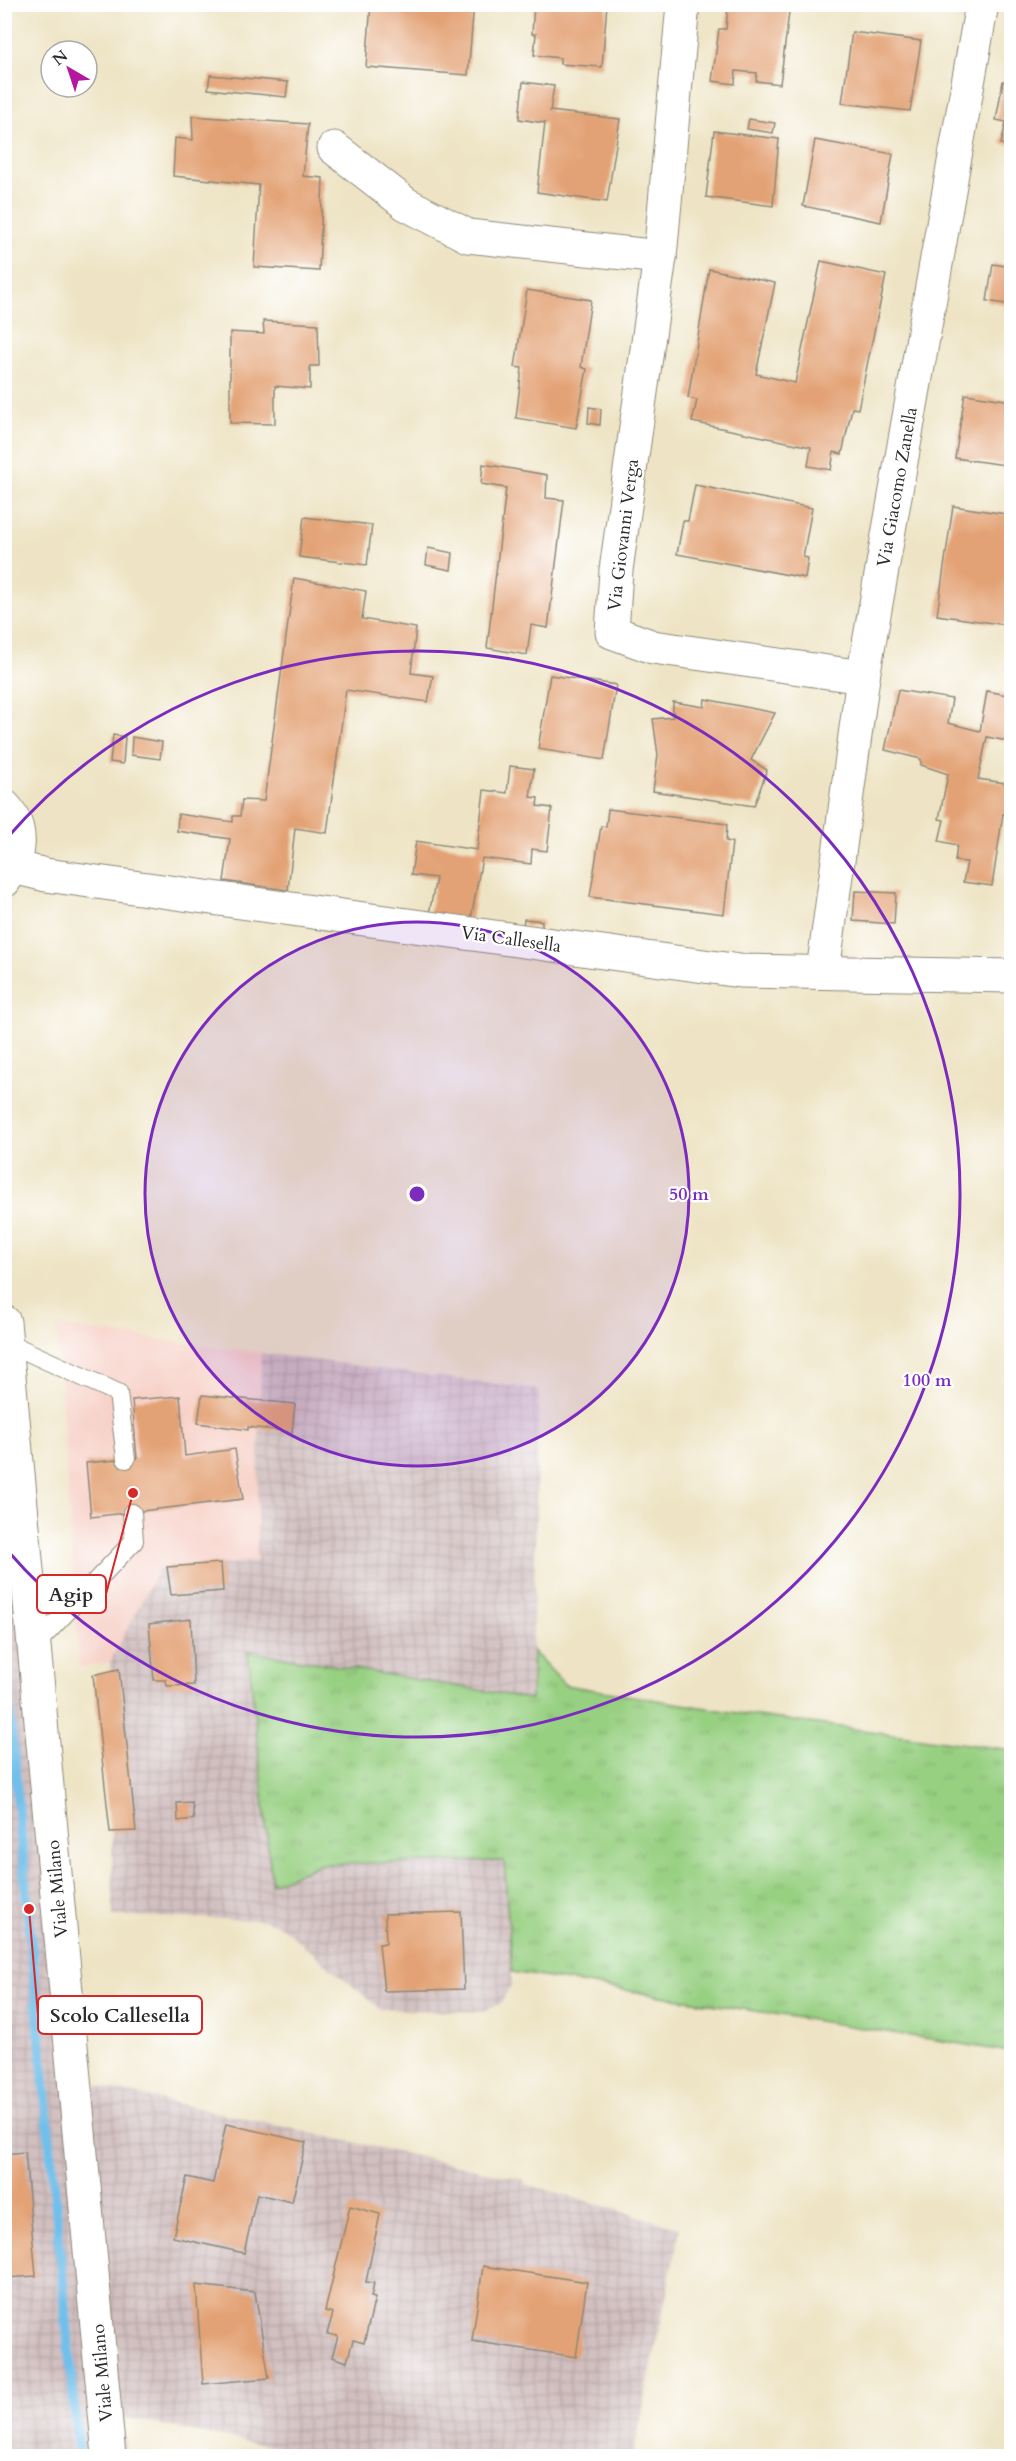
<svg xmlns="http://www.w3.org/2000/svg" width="1016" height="2461" viewBox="0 0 1016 2461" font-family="Cardo,serif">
<defs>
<pattern id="industrial-grid" width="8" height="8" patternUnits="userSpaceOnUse" patternTransform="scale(1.5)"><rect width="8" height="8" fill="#d2bfc0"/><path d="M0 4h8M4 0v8" fill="none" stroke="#b4a4a5"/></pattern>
<pattern id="grass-tufts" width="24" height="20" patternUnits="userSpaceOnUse" patternTransform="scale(1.5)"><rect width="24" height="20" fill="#98d082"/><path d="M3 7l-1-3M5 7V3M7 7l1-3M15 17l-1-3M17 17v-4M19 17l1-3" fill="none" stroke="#83b370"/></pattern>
</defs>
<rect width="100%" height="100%" fill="#fff"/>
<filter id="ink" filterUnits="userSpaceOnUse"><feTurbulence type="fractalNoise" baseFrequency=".0167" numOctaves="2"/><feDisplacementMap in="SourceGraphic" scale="12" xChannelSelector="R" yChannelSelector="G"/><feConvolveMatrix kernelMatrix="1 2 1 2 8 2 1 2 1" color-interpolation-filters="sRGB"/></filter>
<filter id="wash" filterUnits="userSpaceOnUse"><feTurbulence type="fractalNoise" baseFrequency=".008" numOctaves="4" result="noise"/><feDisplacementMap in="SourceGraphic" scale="24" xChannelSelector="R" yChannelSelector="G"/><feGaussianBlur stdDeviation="1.35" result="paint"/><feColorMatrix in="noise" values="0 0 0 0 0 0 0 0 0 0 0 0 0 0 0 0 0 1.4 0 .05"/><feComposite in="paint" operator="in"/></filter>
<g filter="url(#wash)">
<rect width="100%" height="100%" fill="#eee4c5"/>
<polygon fill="#f7d1c8" points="57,1326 261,1353 257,1561 158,1570 110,1662 79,1668"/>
<g fill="url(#industrial-grid)">
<polygon points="261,1353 539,1390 531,1699 248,1651 272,1884 320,1864 505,1861 512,1983 501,2003 484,2012 380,2009 282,1927 263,1920 113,1916 110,1662 158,1570 257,1561"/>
<polygon points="4,1391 94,2085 525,2180 523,2183 680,2228 633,2456 320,2456 122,2417 127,2456 5,2456"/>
</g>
<polygon fill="url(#grass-tufts)" stroke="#627e56" stroke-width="1.5" points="248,1651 531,1699 533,1651 565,1685 750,1715 1011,1750 1011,2052 512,1972 504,1861 320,1864 272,1884"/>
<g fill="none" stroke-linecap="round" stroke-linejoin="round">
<polyline stroke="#70c0eb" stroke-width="10" points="4,1653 79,2456"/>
</g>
<g id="blocks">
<g fill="#e3a274">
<polygon points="371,4 474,4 468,75 366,67"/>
<polygon points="534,4 607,4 602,67 560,64 560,58 534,55 536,34 532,34"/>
<polygon points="728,4 790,4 780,84 756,81 757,73 736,71 735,84 712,81 719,29 726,29"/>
<polygon points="852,32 921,41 910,111 842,103"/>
<polygon points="210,75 288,82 286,97 208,89"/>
<polygon points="1003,81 1012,81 1012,145 1001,144 1006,122 996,120"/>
<polygon points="523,82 554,86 550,111 620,119 607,202 537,192 545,123 519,119"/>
<polygon points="192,116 308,124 303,176 323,178 319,271 254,267 259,185 173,176 175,138 193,140"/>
<polygon points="749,119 775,123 773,133 747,129"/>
<polygon points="714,131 779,139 773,206 706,197"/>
<polygon points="815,140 893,154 881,222 803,206"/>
<polygon points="821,261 886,275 858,409 852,408 842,454 834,452 831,470 808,466 811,447 692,422 697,400 688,398 709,269 775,283 756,374 795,383"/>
<polygon points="993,264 1012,267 1012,305 987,301"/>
<polygon points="527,290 591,300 581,367 587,369 576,428 516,418 522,368 515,367"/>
<polygon points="263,321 318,324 319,366 310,366 310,389 275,386 275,424 230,423 230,332 264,334"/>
<polygon points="965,394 1012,401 1012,466 955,458"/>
<polygon points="589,407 601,409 600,425 588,423"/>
<polygon points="483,464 547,475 546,498 564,500 548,628 531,625 527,655 487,648 506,488 481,484"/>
<polygon points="695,485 812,508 803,557 808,558 805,578 677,554 683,521 688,521"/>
<polygon points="953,506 1012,515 1012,582 1006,625 937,615"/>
<polygon points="304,517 372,525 367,565 299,557"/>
<polygon points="428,548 453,553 451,570 426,565"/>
<polygon points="294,578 366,591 362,619 416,628 411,673 433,676 428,702 346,690 327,833 295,828 288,890 224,881 230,839 177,831 178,814 233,822 233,816 240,816 242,800 264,801"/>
<polygon points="550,675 616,685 604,760 538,749"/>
<polygon points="898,690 952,699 948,723 980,731 987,691 1012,696 1012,742 987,737 978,779 1012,784 1012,816 1003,814 992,886 963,882 967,862 955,861 957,845 939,841 944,820 939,819 948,774 921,765 921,759 885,750"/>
<polygon points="705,699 775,713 751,760 767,770 754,806 653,791 658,755 653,719 673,717 673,702 704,707"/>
<polygon points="113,735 125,737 123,764 110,762"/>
<polygon points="132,737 162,742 160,759 131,755"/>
<polygon points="510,766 534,769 530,797 538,798 537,806 552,808 547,851 532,849 531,864 482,858 471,919 429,914 436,878 411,875 416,841 477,850 484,790 507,793"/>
<polygon points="608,809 727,824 726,841 732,842 724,914 590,897 601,826 606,827"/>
<polygon points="855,891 896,893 894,924 853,921"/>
<polygon points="524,919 542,921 542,927 523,926"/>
<polygon points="202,1395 295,1404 292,1432 248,1427 248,1430 198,1423"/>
<polygon points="180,1396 185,1456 235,1449 243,1499 91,1517 86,1463 137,1458 132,1400"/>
<polygon points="221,1563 223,1591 171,1595 167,1567"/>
<polygon points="191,1619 194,1685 167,1686 166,1680 154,1680 149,1624"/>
<polygon points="119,1669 136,1831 110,1832 93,1675"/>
<polygon points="192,1802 194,1819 178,1821 177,1803"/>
<polygon points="461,1912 464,1989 384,1991 379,1944 386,1943 385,1914"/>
<polygon points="226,2124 306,2142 292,2202 257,2194 244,2253 173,2237 187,2177 213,2183"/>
<polygon points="25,2152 36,2276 4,2278 4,2154"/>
<polygon points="350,2206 380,2214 366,2282 374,2283 371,2297 375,2298 364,2343 353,2340 347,2362 332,2357 338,2336 327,2334 333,2313 325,2311"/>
<polygon points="483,2266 587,2282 576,2357 472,2341"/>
<polygon points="196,2285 255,2292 269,2378 203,2384"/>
</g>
</g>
</g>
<g filter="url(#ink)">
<use href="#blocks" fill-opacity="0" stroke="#8c8878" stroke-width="1.5"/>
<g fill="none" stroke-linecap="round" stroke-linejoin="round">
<defs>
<g id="service">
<polyline points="6,1342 118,1393 126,1459"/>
<polyline points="34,1646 134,1541 132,1513"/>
</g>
<g id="minor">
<polyline points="683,4 660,257 616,570 612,632 653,647 863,677"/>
<polyline points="334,148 406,204 468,236 660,257"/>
<polyline points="13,867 46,875 740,971 1012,976"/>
<polyline points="823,971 863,677 982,4"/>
</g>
<g id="secondary">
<path d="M4,806C25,828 21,858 4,881"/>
<polyline points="4,1322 109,2456"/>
</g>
</defs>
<use href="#service" stroke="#8c8878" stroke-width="20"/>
<use href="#minor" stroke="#8c8878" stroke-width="35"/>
<use href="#secondary" stroke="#8c8878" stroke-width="35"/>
<use href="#service" stroke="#fff" stroke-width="18"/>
<use href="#minor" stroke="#fff" stroke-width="33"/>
<use href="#secondary" stroke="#fff" stroke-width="33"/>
</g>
</g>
<circle cx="417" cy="1194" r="272" fill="#7b2cbf" fill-opacity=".12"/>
<g fill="none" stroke="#7b2cbf" stroke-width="3">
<circle cx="417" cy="1194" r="272"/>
<path d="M7 838A543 543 0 1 1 7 1550"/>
</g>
<g text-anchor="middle" stroke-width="4.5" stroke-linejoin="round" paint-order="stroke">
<g font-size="18" fill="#2b2b2b" stroke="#fff">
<text transform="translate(897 487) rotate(-80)" y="6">Via Giacomo Zanella</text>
<text transform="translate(623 535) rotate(-83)" y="6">Via Giovanni Verga</text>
<text transform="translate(511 939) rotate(8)" y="6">Via Callesella</text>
<text transform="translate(57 1889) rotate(-95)" y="6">Viale Milano</text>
<text transform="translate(102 2373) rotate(-95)" y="6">Viale Milano</text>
</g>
</g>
<circle cx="417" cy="1194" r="9" fill="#7b2cbf" stroke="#fff" stroke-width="3"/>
<g font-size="18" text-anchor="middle" font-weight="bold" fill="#7b2cbf" stroke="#fff" stroke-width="4.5" stroke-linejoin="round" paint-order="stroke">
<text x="689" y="1200">50 m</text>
<text x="927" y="1386">100 m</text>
</g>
<path fill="none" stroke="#d62828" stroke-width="2" d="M133 1493L106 1594M29 1909L38 2015"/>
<g fill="#d62828" stroke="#fff" stroke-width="2">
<circle cx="133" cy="1493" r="6"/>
<circle cx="29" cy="1909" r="6"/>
</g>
<g fill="#fff" stroke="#d62828" stroke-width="2">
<rect x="37" y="1575" width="69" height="38" rx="6"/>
<rect x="38" y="1996" width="164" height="38" rx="6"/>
</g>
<g font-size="20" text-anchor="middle" font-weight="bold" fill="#2b2b2b">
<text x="71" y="1601">Agip</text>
<text x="120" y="2022">Scolo Callesella</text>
</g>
<rect width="1016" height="2461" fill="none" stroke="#fff" stroke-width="24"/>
<g transform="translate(69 69) rotate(321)"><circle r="28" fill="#ffffff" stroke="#aaaaaa" stroke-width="1.5"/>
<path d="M0-4.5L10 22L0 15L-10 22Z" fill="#b5179e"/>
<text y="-9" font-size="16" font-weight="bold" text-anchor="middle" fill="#2b2b2b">N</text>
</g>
</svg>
